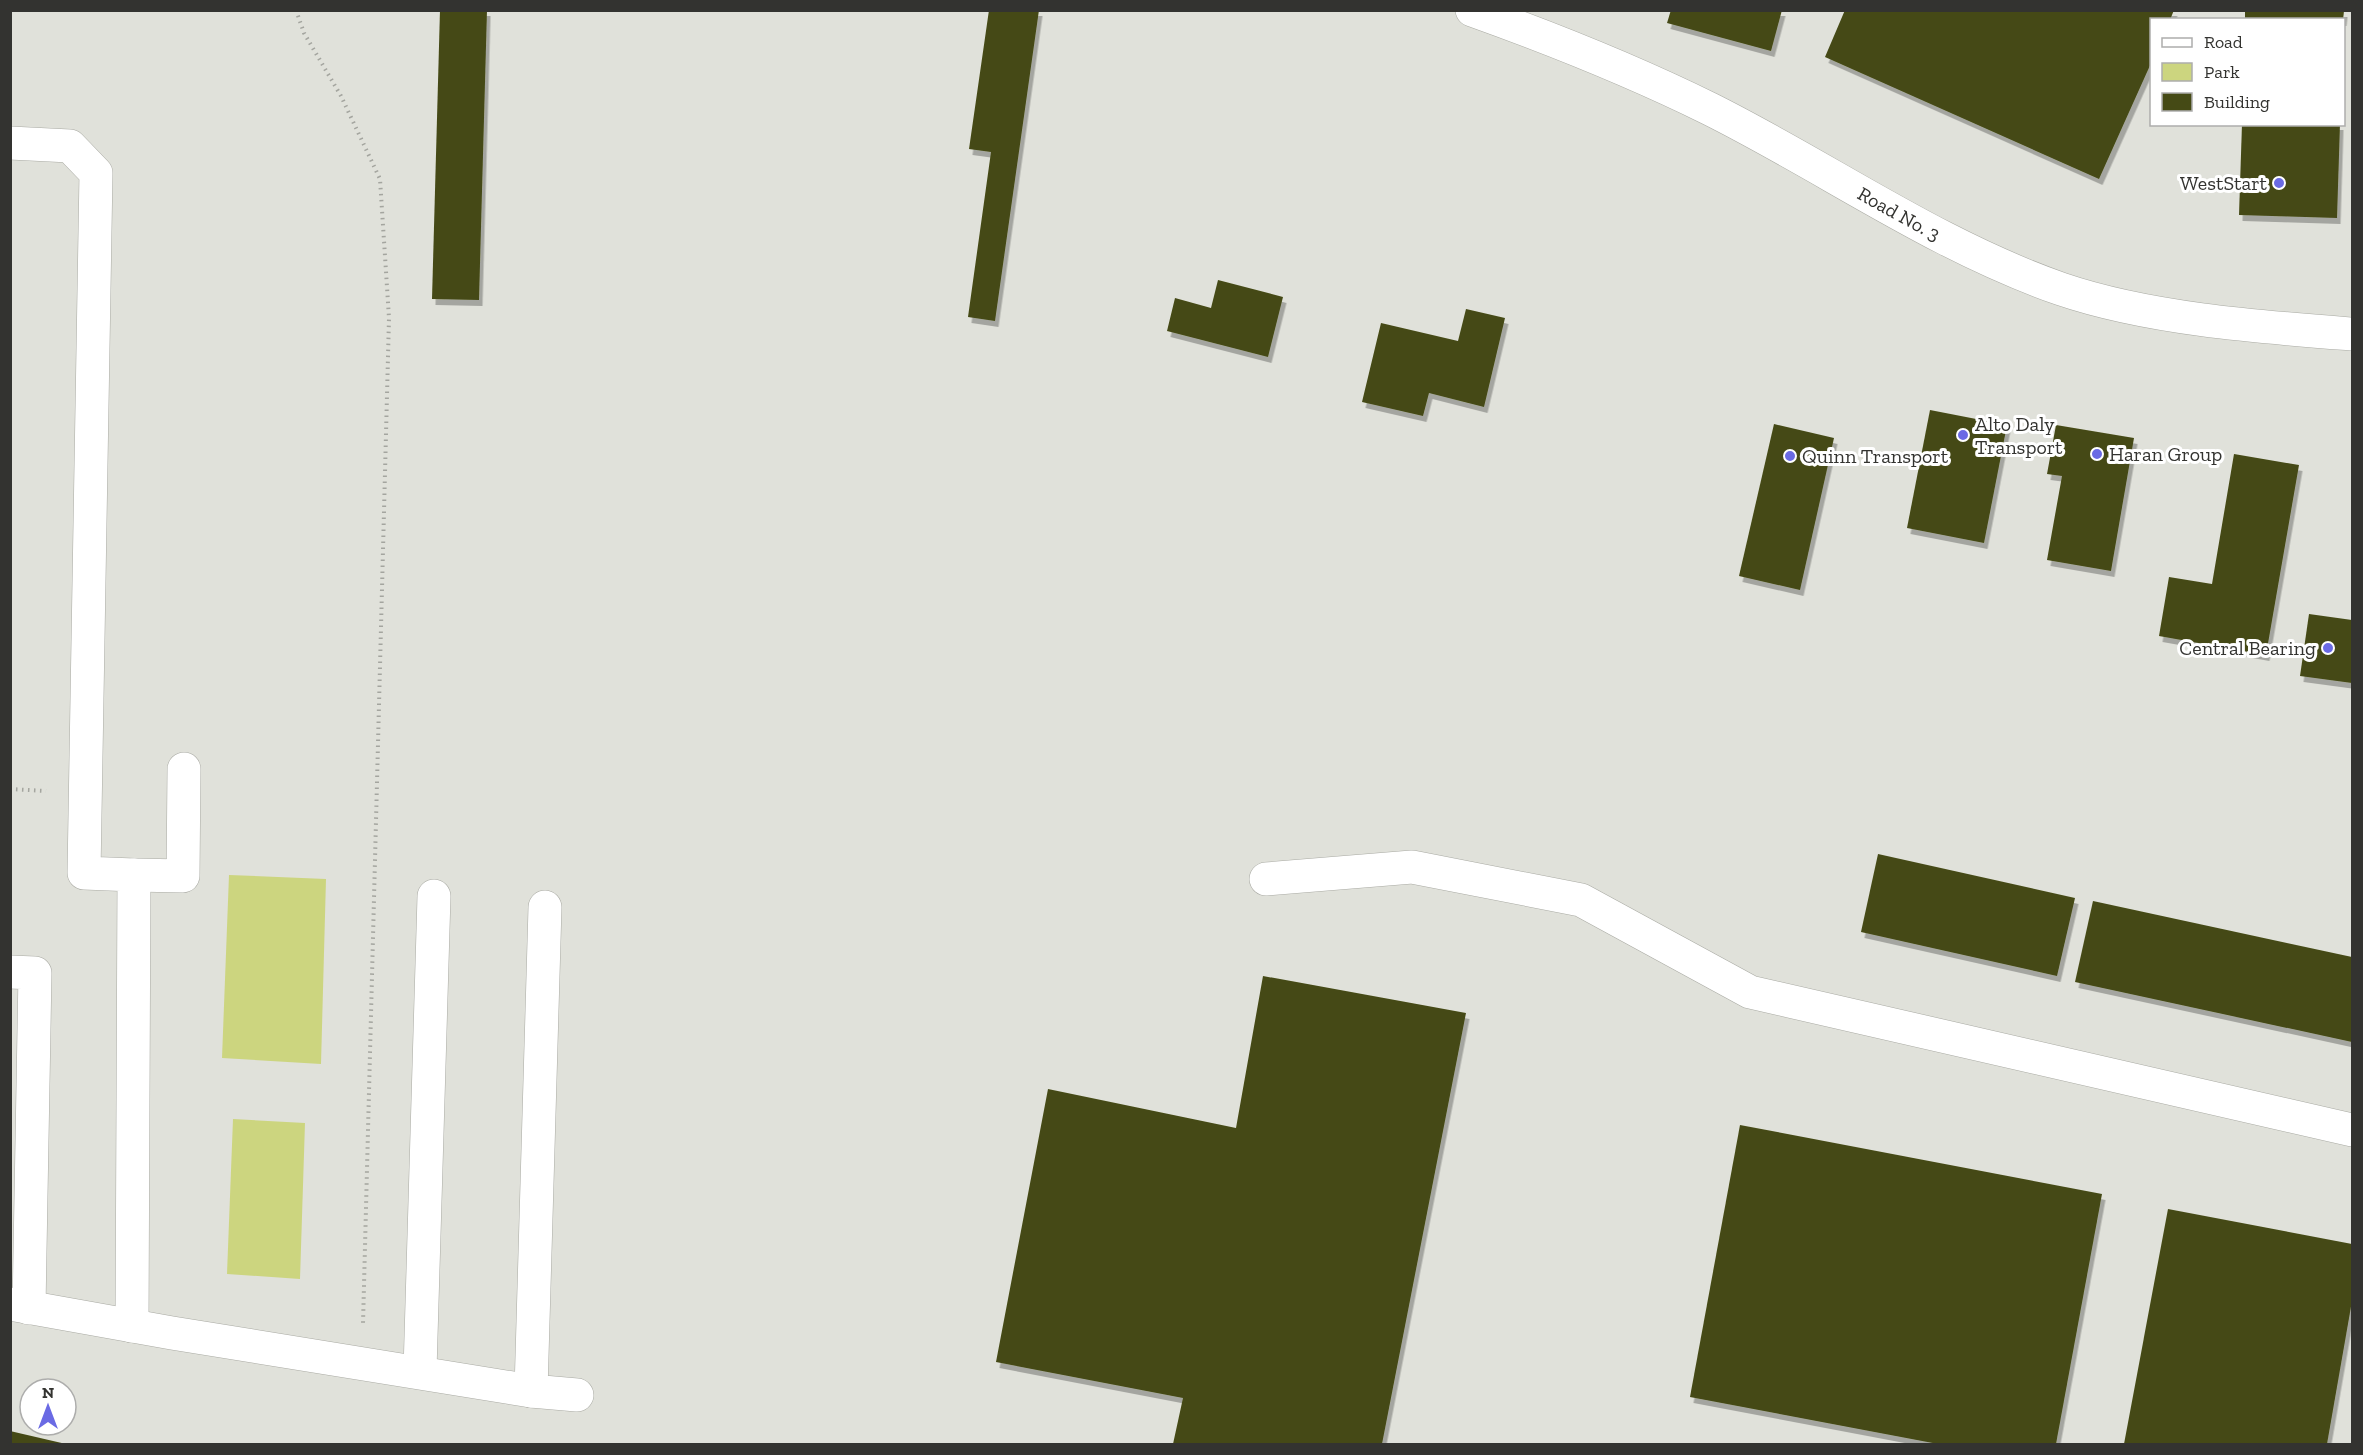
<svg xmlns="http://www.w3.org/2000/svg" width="2363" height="1455" viewBox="0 0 2363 1455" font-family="'Zilla Slab',serif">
<defs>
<filter id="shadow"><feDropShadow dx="3.5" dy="6" stdDeviation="0" flood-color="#0004"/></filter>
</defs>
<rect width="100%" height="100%" fill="#e0e1da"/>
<g fill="#ccd57f">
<polygon points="229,875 326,879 321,1064 222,1058"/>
<polygon points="233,1119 305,1123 300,1279 227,1274"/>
</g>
<g fill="#454a15" filter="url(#shadow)">
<polygon points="440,10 487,10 479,300 432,299"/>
<polygon points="989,10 1039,10 995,321 968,317 991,152 969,149"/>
<polygon points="1671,10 1782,10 1771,51 1667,23"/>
<polygon points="1845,10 2174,10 2170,20 2152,20 2152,61 2099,179 1825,57"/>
<polygon points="2245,10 2344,11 2343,20 2245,20"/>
<polygon points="2242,124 2340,124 2337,218 2239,215"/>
<polygon points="1218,280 1283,297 1268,357 1167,331 1175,298 1211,308"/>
<polygon points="1466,309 1505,318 1484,407 1429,393 1423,416 1362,402 1381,323 1458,341"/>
<polygon points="1930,410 2007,425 1984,543 1907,528"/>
<polygon points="1774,424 1834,438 1800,590 1739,576"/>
<polygon points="2056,425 2134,438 2111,571 2047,560 2062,476 2047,474"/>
<polygon points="2234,454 2299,465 2266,655 2159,636 2169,577 2212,584"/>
<polygon points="2309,614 2352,620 2352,683 2300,676"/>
<polygon points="1878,854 2075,898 2057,976 1861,932"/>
<polygon points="2093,901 2352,957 2352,1042 2075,982"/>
<polygon points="1263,976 1466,1013 1382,1444 1173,1444 1183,1398 996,1362 1048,1089 1236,1128"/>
<polygon points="1740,1125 2102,1194 2056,1444 1938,1444 1690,1397"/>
<polygon points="2168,1209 2352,1244 2352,1301 2327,1444 2124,1444"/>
<polygon points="10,1431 66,1444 10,1444"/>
</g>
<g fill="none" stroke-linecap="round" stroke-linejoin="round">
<defs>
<g id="minor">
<path id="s1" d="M1472,10C1553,39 1633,71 1710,109C1828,168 1935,245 2061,289C2149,319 2260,327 2352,334"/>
<polyline points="10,143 70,146 96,173 84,873 134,875 132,1326"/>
<polyline points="134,875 183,876 184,769"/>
<polyline points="1266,879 1412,867 1581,900 1750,992 2352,1130"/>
<polyline points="10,972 35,973 29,1308"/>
<polyline points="10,1304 172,1333 531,1391 577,1395"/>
<polyline points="420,1371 434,896"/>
<polyline points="531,1391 545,907"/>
</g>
</defs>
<use href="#minor" stroke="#a9aaa3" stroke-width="34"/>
<g stroke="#a4a59f" stroke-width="4" stroke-dasharray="1.5 4.5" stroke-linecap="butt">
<polyline points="296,10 304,33 341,96 380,179 389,318 363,1324"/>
<polyline points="10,789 46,791"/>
</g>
<use href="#minor" stroke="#fff" stroke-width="33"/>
</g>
<g fill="#6a6ae4" stroke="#fff" stroke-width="2">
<circle cx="2279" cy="183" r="6"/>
<circle cx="1963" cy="435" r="6"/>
<circle cx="2097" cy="454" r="6"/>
<circle cx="1790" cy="456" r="6"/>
<circle cx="2328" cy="648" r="6"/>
</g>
<g text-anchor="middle" stroke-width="6" stroke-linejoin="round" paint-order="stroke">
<g font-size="20" fill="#333330" stroke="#fff" text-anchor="start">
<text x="2267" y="190" text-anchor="end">WestStart</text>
<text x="1975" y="431">Alto Daly<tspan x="1975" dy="23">Transport</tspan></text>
<text x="2109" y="461">Haran Group</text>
<text x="1802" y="463">Quinn Transport</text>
<text x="2316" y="655" text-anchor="end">Central Bearing</text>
</g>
<g font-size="20" fill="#333330" stroke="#fff">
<text dy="7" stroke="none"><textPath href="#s1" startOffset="474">Road No. 3</textPath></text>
</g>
</g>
<rect width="2363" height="1455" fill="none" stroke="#333330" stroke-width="24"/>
<rect x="2150" y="18" width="195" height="108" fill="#ffffff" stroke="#adadac" stroke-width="1.5"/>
<rect x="2162" y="38" width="30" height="9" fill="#ffffff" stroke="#adadac" stroke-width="1.5"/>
<text x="2204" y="48" font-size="18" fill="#333330">Road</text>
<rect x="2162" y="63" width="30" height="18" fill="#ccd57f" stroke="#adadac" stroke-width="1.5"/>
<text x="2204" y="78" font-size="18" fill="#333330">Park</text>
<rect x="2162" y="93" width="30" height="18" fill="#454a15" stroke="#adadac" stroke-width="1.5"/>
<text x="2204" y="108" font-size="18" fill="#333330">Building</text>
<g transform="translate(48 1407)"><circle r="28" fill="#ffffff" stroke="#adadac" stroke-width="1.5"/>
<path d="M0-4.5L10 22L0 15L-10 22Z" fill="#6a6ae4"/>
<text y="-9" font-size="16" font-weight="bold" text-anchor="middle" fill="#333330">N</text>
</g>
</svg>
